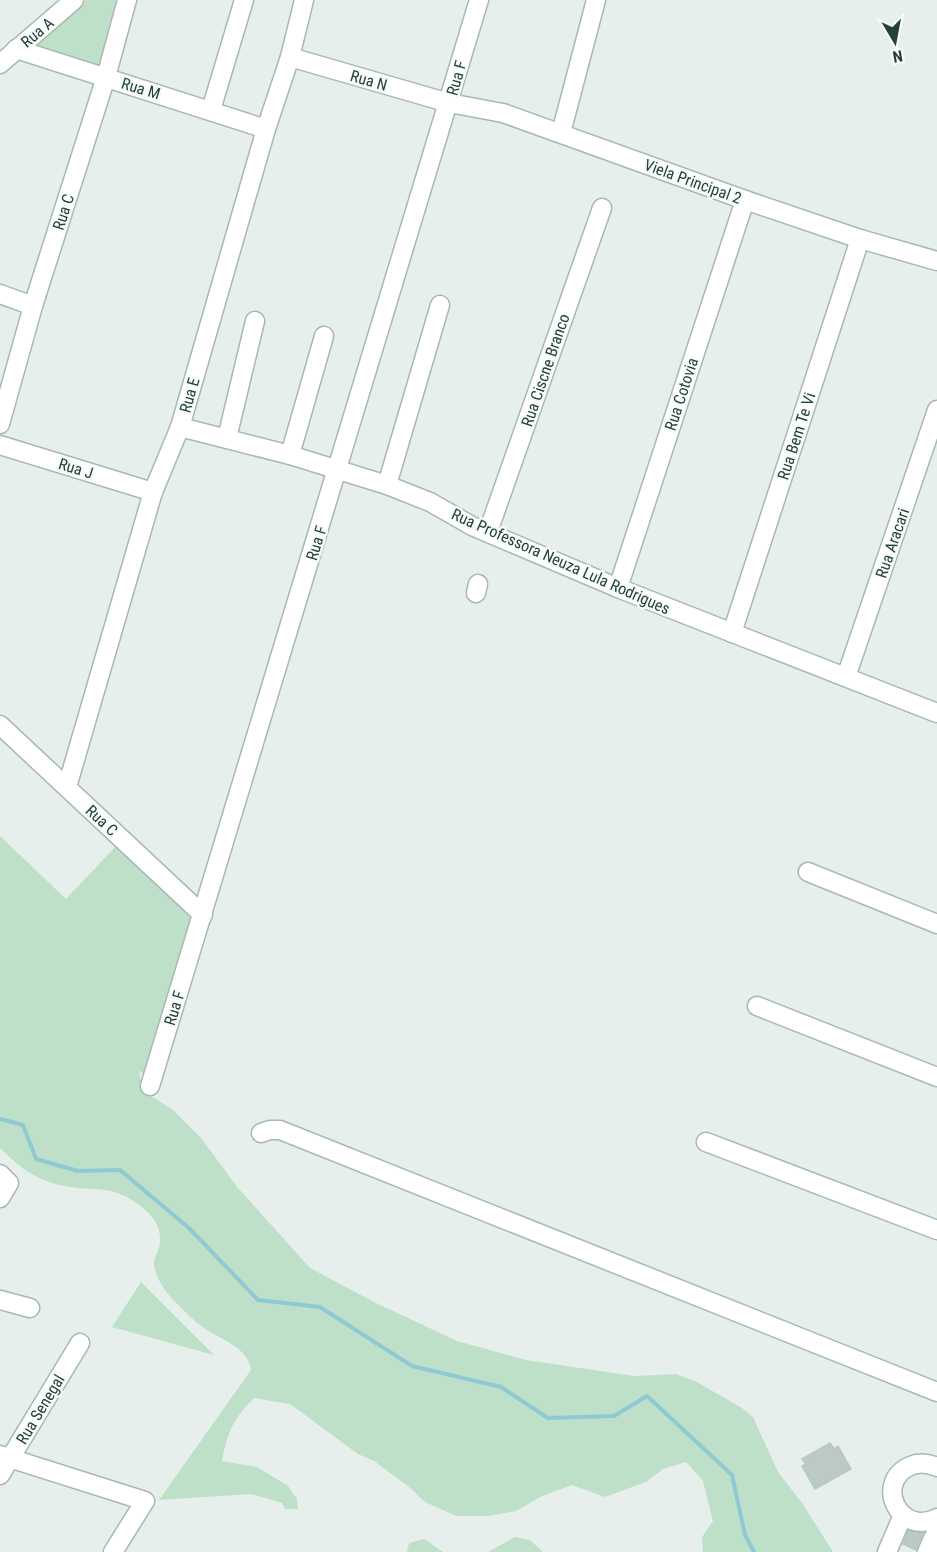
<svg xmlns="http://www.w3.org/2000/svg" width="937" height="1552" viewBox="0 0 937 1552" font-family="'Roboto Condensed',sans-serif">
<rect width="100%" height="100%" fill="#e6efeb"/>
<g fill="#bfe0c8">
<polygon points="86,0 124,0 105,69 32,47"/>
<path d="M0,836L66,899L117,845L193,917L146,1076L139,1071L143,1091L173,1110L201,1138L238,1188L310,1268L376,1303L457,1341L526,1360L634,1376L676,1374L695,1381L742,1408L753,1417L778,1472L802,1503L833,1552H703L702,1537L713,1521L703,1481L686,1462L663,1469L646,1482L605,1497L572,1485L542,1496L516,1511L489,1516H456L425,1502L409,1487L374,1461L358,1454L290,1404L254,1398C232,1421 228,1431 222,1461L257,1467L288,1486L297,1499L298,1509H285L282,1503L251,1494L159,1500L251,1370C249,1347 217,1338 201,1326C193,1320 175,1302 168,1294C162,1287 153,1271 154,1261C155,1255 159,1250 160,1244C163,1221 143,1206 125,1196C108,1187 89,1190 71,1187C40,1183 21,1169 0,1148Z"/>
<polygon points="141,1282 214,1355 112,1327"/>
<polygon points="515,1537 530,1540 543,1552 488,1552"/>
<polygon points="424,1539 443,1552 407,1552 409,1543"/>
</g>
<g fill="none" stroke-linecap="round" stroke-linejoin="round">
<polyline stroke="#8ec9d4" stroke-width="4" points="0,1119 23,1125 36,1159 78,1171 120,1170 189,1228 258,1300 320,1307 412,1366 501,1387 548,1418 614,1416 647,1396 732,1475 745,1535 754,1552"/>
</g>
<g fill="#bbcac4" stroke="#b8c9c2" stroke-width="1.5">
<polygon points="830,1443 834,1449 838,1446 851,1469 815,1489 802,1466 806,1464 802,1459"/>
<polygon points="908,1531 923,1533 916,1550 903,1544"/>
</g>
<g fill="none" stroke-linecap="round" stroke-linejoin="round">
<defs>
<g id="minor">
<polyline points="16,49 266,129"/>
<polyline points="290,57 449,103 503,113 745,200 860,239 937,261"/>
<polyline points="0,64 74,0"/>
<polyline points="211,110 244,0"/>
<polyline points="561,133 596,0"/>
<polyline points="0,294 33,306"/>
<polyline points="0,424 33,306 106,77 127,0"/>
<polyline points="180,427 290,455 387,485 430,502 472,526 618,588 937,713"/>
<polyline points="227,438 255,321"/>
<polyline points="0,445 153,492"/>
<polyline points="290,455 324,336"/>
<polyline points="387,485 440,305"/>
<polyline points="488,532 602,208"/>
<polyline points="618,588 745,200"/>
<polyline points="476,593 478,584"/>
<polyline points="732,633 860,239"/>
<polyline points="846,677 937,410"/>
<polyline points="0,725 203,915"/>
<polyline points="67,787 153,492 180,427 266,129 290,57 304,0"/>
<polyline points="808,872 937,924"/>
<polyline points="757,1006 937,1077"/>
<polyline points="150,1086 479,0"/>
<polyline points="261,1133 270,1130 280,1130 937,1392"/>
<polyline points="706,1142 937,1230"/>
<polyline points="0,1174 9,1183 0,1198"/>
<polyline points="0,1300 30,1308"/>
<polyline points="0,1455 145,1501 113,1552"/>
<path d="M937,1467C928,1463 919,1462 910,1466C873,1483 900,1537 937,1518"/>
<polyline points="0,1475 80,1343"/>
<polyline points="887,1552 903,1515"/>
<polyline points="927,1552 937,1530"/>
</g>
</defs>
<use href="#minor" stroke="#a8b8b2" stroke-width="21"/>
<use href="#minor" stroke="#fff" stroke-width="18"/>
</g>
<g text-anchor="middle" stroke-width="5" stroke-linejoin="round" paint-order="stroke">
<g font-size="16" fill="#24423a" stroke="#f7fbf9">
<text transform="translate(37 32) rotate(-40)" y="6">Rua A</text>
<text transform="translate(456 78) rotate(-74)" y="6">Rua F</text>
<text transform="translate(369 80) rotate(16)" y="6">Rua N</text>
<text transform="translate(141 88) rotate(17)" y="6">Rua M</text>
<text transform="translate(693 181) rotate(20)" y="6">Viela Principal 2</text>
<text transform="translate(63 212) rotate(-72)" y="6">Rua C</text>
<text transform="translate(545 370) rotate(-71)" y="6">Rua Ciscne Branco</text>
<text transform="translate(681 394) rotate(-72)" y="6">Rua Cotovia</text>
<text transform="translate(189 395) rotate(-74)" y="6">Rua E</text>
<text transform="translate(796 436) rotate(-72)" y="6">Rua Bem Te Vi</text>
<text transform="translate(76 468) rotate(17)" y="6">Rua J</text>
<text transform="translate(316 543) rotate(-73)" y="6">Rua F</text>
<text transform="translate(892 543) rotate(-71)" y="6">Rua Aracari</text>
<text transform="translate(561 561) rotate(24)" y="6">Rua Professora Neuza Lula Rodrigues</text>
<text transform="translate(102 820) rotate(43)" y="6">Rua C</text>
<text transform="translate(174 1008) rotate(-73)" y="6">Rua F</text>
<text transform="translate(40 1409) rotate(-59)" y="6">Rua Senegal</text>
</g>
</g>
<g transform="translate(895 42) rotate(170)" stroke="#f7fbf9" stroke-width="4.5" paint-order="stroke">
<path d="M0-4.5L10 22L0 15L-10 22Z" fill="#24423a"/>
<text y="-9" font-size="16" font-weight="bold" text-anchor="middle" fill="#24423a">N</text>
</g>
</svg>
